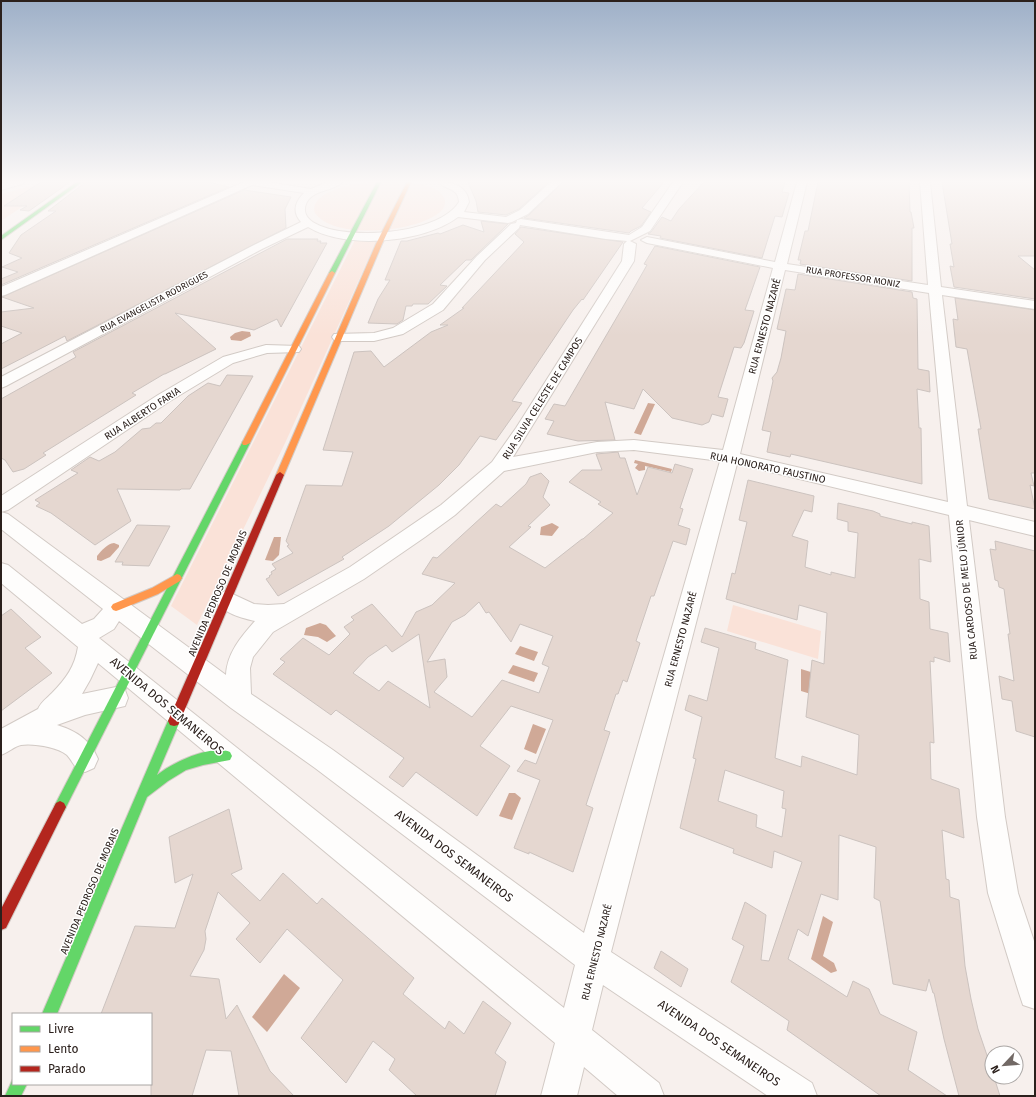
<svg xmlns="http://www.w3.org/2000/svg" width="1036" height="1097" viewBox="0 0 1036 1097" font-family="'Fira Sans',sans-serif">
<rect width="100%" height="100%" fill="#f7f0ed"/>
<g fill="#fae2d8">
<polygon points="46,182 59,182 1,221 1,194"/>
<path d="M369,182C385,182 441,178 445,201C446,207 441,212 436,215C411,232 334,240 315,213C309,191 354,184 369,182Z"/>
<polygon points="355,240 377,240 286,441 197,625 171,606"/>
<polygon points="733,605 821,631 818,659 727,631"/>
</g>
<g fill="#d0a997">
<polygon points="242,331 250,332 251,336 241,341 231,340 230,337 235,333"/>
<polygon points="648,403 655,404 641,435 634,433"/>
<polygon points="635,460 672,469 671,472 645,466 645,470 639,471 635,468 638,464 634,463"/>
<polygon points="552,523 559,527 552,536 540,535 541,527"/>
<polygon points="274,537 281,537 279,555 273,561 265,560"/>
<path d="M114,543L119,545V547L110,557L101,561L97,560V556C102,550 107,544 114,543Z"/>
<polygon points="320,623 326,625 336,636 327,642 318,637 304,635 306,628"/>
<polygon points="520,646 538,652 534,661 515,654"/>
<polygon points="513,665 538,673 534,682 508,673"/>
<polygon points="801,669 814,673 814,695 801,691"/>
<polygon points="533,724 546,729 536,754 524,749"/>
<polygon points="509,793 515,793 521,798 512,820 499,816"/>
<polygon points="823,916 833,922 823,956 834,963 837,971 831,973 811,959"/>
<polygon points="284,974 300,988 267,1032 252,1017"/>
</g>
<g fill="#e5d7d0" stroke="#ccc3bf" fill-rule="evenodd">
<polygon points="41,182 70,182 29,211 20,210 27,206 4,206"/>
<polygon points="86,182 208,182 229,187 1,285 1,279 18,272 2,267 22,258 9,253 21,235 56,211 48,211"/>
<polygon points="468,182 549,182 519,209 506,215 478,212 476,201"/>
<polygon points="563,182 664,182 642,208 651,212 641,226 631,231 629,233 524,218 529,215"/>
<polygon points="704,182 785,182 782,192 789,193 782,217 775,216 762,258 660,238 661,236 648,234 651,232 662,217 671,221 679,209"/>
<polygon points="818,182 909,182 910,212 911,212 914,228 912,228 912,281 800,264 801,260 798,260 805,231 808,231"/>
<polygon points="942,182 1035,182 1035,256 1018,256 1035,270 1035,299 954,287 950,266 954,267 950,244 952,244"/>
<polygon points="244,190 291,197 285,209 286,228 67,341 65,336 1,369 1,344 22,333 1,326 1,312 34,308 2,297"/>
<polygon points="481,221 508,224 471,260 466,260 440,285 447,286 428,304 413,304 412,306 406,306 403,320 397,324 368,323 378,299 390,280 385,280 401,241 407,241 438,233 440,234 463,225 484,232"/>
<polygon points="521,227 623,242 583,300 582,299 573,310 512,401 522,403 496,440 480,436 459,465 439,485 389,526 342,557 344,559 278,596 266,579 270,577 269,576 272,574 271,572 276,569 272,564 293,553 287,546 289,545 286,541 306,485 342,486 353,452 323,450 354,352 371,351 384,367 431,332 448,325 440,325 464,308 462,308 524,242 515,234"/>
<polygon points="287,239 318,239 317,241 321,241 320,243 327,243 281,327 277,319 254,330 175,313 216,349 165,374 164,374 132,393 136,395 43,453 46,455 24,469 13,472 5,460 1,458 1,399 76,357 73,352"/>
<polygon points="655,246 760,267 745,310 754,311 744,343 741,348 734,347 718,397 728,399 723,417 712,414 709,422 702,425 672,418 643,389 634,409 605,402 615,440 578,441 547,434 554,421 545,419 554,404 565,406 631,293 647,265 644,264"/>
<polygon points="798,274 912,292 913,298 917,299 918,369 929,371 930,392 917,389 919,428 921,428 922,484 791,454 790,457 767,452 771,432 762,430 773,381 772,378 777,372 781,358 786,331 777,329 786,289 795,290"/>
<polygon points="955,298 1035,310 1035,473 1031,473 1034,486 1030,485 1035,509 989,499 978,429 981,429 967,349 956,347 953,319 958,320"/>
<polygon points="227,375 253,376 190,489 181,489 180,490 117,489 131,521 95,545 51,513 36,506 40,503 35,500 78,473 71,470 90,457 99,461 115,452 142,429 150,428 156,423 161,423 188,396 208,383 220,386"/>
<path d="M618,452L620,458H625L637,495L648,467L672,473L675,464L693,469L680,508L683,509L678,525L690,529L686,545L673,541L654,596H651L636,641L640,643L627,682L623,680L618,694H616L604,730L610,732L586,805L593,808L573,872L529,852V854L514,848L540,780L517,771L525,760L536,764L553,720L511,706L480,746L510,766L477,816L416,772L403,787L389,777L404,758L336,710L331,715L273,674L285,662L280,659L303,638L329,655L350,634L344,627L354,620L351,617L372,604L402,637L416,612L432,605L455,583L422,574L433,557L437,558L496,504L501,507L526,484L530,477L541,473L549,481L543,497L550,505L528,526L531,527L509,547L545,568L582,539H583L613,513L598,504L601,502L569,482L582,470H602L596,454ZM479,602L486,613L489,612L511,642L520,624L553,636L542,664L549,667L539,693L502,680L472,717L434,692L447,677L445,659L427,662L452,622L465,615ZM419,634L430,708L388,681L379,691L353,673L368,657L386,645L392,652Z"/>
<path d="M748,480L814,496L812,512L804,510L792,536L808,541L805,567L831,575V572L855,578L858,533L848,531V522L837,519L838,503L873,511L880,514V516L912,524V522L929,526L931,562L919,559L920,599L929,602L930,629L948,633L950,662L934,657V662L930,661L934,743L930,742L931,779L959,789L964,838L942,830L946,879L949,880L950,897L959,900L965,966L971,999L978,1029L992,1070V1077H994L1000,1096H959L944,1039L934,993H933L929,979L926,991L893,984L880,901L874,898L876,847L839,835L838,900L821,894L808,936L798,929L788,959L847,997L853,981L869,989L880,1014L917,1032L908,1070L947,1096H881L787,1030L789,1021L731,982L744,946L732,939L745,902L766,915L761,960L769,961L802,862L774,851L772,868L733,853L734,849L680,828L696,759L693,758L702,717L685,710L689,695L707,701L719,648L701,642L705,628L756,643L755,649L788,660L775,758L801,767L802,756L857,775L859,735L806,717L812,660L824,664L827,613L799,605L797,620L726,599L732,573L735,574L747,522L739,520ZM725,770L784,791L782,808L786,809L782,837L756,827L757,815L718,801Z"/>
<polygon points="137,525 170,526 149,566 122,565 123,562 115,562"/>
<polygon points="995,541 1035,551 1035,737 1016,731 1012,701 1002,699 999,676 1014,681 1008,634 1010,634 1004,589 999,587 998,581 995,580 990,549 996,550"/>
<polygon points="11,609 41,637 25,648 52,673 1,711 1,616"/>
<polygon points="229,809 242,869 231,874 260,901 283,873 317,904 322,898 414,978 403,994 445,1029 449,1021 464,1034 483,1001 511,1023 495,1053 506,1062 495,1096 417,1096 389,1070 395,1059 373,1041 346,1083 301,1038 343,980 287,929 260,963 236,939 250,923 218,892 205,931 206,939 204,950 190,976 219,979 226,1019 237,1005 270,1071 294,1096 239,1096 231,1051 206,1050 192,1096 151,1096 151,1014 101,1014 135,926 175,928 193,874 175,883 169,837"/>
<polygon points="661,951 688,969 681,987 654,968"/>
</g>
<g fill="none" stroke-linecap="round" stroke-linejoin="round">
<defs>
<g id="street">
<polygon points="8,182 24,182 22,184 1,190 1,184"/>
<path d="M244,182H268L311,189L327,182H342C333,192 312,189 306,204C291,243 435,243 459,202C458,187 447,191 438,182C453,182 467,186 469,202L464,212L506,217L520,210L551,182H562L528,214L512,222L508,223L458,217C424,243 345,250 308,227L262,249L6,386L1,388V377L254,245L301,222C292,212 295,202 304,193L252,185L5,295L1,296V287Z"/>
<path d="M673,182H683L650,231L630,241L636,244L634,261L513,457L597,442L634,440L723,450L773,268L647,243L641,240L647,237L775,262L797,182H807L787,264L928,285L920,182H930L941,287L1035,301V309L942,295L967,506L1035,522V536L969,520L1005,817L1018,893L1035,944V1009L1023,1005L1019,993L988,893L977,817L949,515L737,464L611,952L812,1083L817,1096H768L603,985L592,1030L659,1083L664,1096H618L584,1067L577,1096H541L555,1043L98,663L90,680L82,694L116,687L125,690L128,698L125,706L85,715L57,725C77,731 90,740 98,759L94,768L85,772C72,767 75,764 67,755C58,747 32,743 21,745C15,746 7,753 1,755V729L38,709C41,702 47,698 52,693C66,679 75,666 78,647L1,583V563L8,565L82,624L94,619L103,609L1,529V512L8,514L226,675C227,653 241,637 255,621C242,618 222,613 215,600L218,594L226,591L254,604L268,605L284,604L350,567L441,505L492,462L516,428L622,261L624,244L627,241L606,239L520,225L519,228L485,260L443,310L403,334L374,341H339L334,340L332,337L334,334L374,333L393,328L433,304L477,256L511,224L516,223L517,220L521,219L629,235L642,227ZM785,270L929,293L948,502L740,454ZM634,450L720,461L584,933L333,750L251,694L250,668L253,657L273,632L364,579L425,537L455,515L504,471L597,452ZM119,621L231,708L315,768L575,965L564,1008L99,638L114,629Z"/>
<polygon points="266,345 299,346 301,349 299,352 267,353 233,363 170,401 8,510 1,512 1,496 158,395 223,357"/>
</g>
<g id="fast">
<polygon points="77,182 82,182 1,240 1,236"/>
<polygon points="377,182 381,182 335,273 330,274 329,273"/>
<polygon points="243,441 246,441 250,443 64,811 60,813 56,811 54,807 56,803"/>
<path d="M174,716L178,717L180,721L157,775C172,763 211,744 230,752L232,756L230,760L203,765L186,770L168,781L147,797L57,1014H42L168,721L170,717Z"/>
<polygon points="13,1079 13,1084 27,1084 21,1096 5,1096"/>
</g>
<g id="slow">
<polygon points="407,182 411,182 382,244 284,475 280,478 277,477 276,475 376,244"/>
<polygon points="332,271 335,273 250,443 246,445 243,445 242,443 329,273"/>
<polygon points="177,574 180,575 182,578 180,581 158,594 119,610 116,611 113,610 111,607 113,604 152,588"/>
</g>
<g id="jam">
<polygon points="280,472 284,475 180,721 178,725 174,726 170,725 168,721 276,475"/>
<polygon points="60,801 64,803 66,807 64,811 6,928 1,930 1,909 56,803"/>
</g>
</defs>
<use href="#street" stroke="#d2cac5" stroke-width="2"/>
<use href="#fast" stroke="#d2cac5" stroke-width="2"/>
<use href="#slow" stroke="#d2cac5" stroke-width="2"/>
<use href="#jam" stroke="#d2cac5" stroke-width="2"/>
<use href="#street" fill="#fefdfc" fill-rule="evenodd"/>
<use href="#fast" fill="#63d668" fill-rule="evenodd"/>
<use href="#slow" fill="#ff974d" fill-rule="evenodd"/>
<use href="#jam" fill="#b3261e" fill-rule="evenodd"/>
</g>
<linearGradient id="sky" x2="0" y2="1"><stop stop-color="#9eb0c8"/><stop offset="0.54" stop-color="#fbf8f7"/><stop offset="1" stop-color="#fbf8f7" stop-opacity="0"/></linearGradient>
<rect width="1036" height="336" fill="url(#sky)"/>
<g text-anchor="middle" stroke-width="3" stroke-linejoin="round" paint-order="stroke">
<g font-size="9" fill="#2b201c" stroke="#fff">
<text transform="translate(853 277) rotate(9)" y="3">RUA PROFESSOR MONIZ</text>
<text transform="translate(154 302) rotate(-28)" y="3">RUA EVANGELISTA RODRIGUES</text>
</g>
<g font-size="10" fill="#2b201c" stroke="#fff">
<text transform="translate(764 326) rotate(-75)" y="4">RUA ERNESTO NAZARÉ</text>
<text transform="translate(542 398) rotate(-58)" y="4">RUA SILVIA CELESTE DE CAMPOS</text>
<text transform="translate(142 413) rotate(-33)" y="4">RUA ALBERTO FARIA</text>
<text transform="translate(768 467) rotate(12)" y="4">RUA HONORATO FAUSTINO</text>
<text transform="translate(966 590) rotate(-96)" y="4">RUA CARDOSO DE MELO JÚNIOR</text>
<text transform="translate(217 593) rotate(-67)" y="4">AVENIDA PEDROSO DE MORAIS</text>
<text transform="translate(680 639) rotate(-75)" y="4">RUA ERNESTO NAZARÉ</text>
<text transform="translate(89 891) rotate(-67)" y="4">AVENIDA PEDROSO DE MORAIS</text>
<text transform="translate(596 952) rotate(-76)" y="4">RUA ERNESTO NAZARÉ</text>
</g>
<g font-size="12" fill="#2b201c" stroke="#fff">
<text transform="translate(167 706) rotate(40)" y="4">AVENIDA DOS SEMANEIROS</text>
<text transform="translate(454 856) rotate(37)" y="4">AVENIDA DOS SEMANEIROS</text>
<text transform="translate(719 1043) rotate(34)" y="4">AVENIDA DOS SEMANEIROS</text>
</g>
</g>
<rect width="1036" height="1097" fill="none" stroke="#2b201c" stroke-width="4"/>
<rect x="12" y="1013" width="140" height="72" fill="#ffffff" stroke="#aaa6a4"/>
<rect x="20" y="1026" width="20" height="6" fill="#63d668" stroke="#aaa6a4"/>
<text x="48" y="1033" font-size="12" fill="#2b201c">Livre</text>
<rect x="20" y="1046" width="20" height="6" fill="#ff974d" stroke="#aaa6a4"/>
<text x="48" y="1053" font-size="12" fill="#2b201c">Lento</text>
<rect x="20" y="1066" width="20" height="6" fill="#b3261e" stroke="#aaa6a4"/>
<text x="48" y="1073" font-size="12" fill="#2b201c">Parado</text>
<g transform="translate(1004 1065) rotate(244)"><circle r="19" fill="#ffffff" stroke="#aaa6a4"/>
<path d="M0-3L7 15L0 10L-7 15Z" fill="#726965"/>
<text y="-6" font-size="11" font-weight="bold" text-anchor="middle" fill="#2b201c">N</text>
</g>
</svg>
